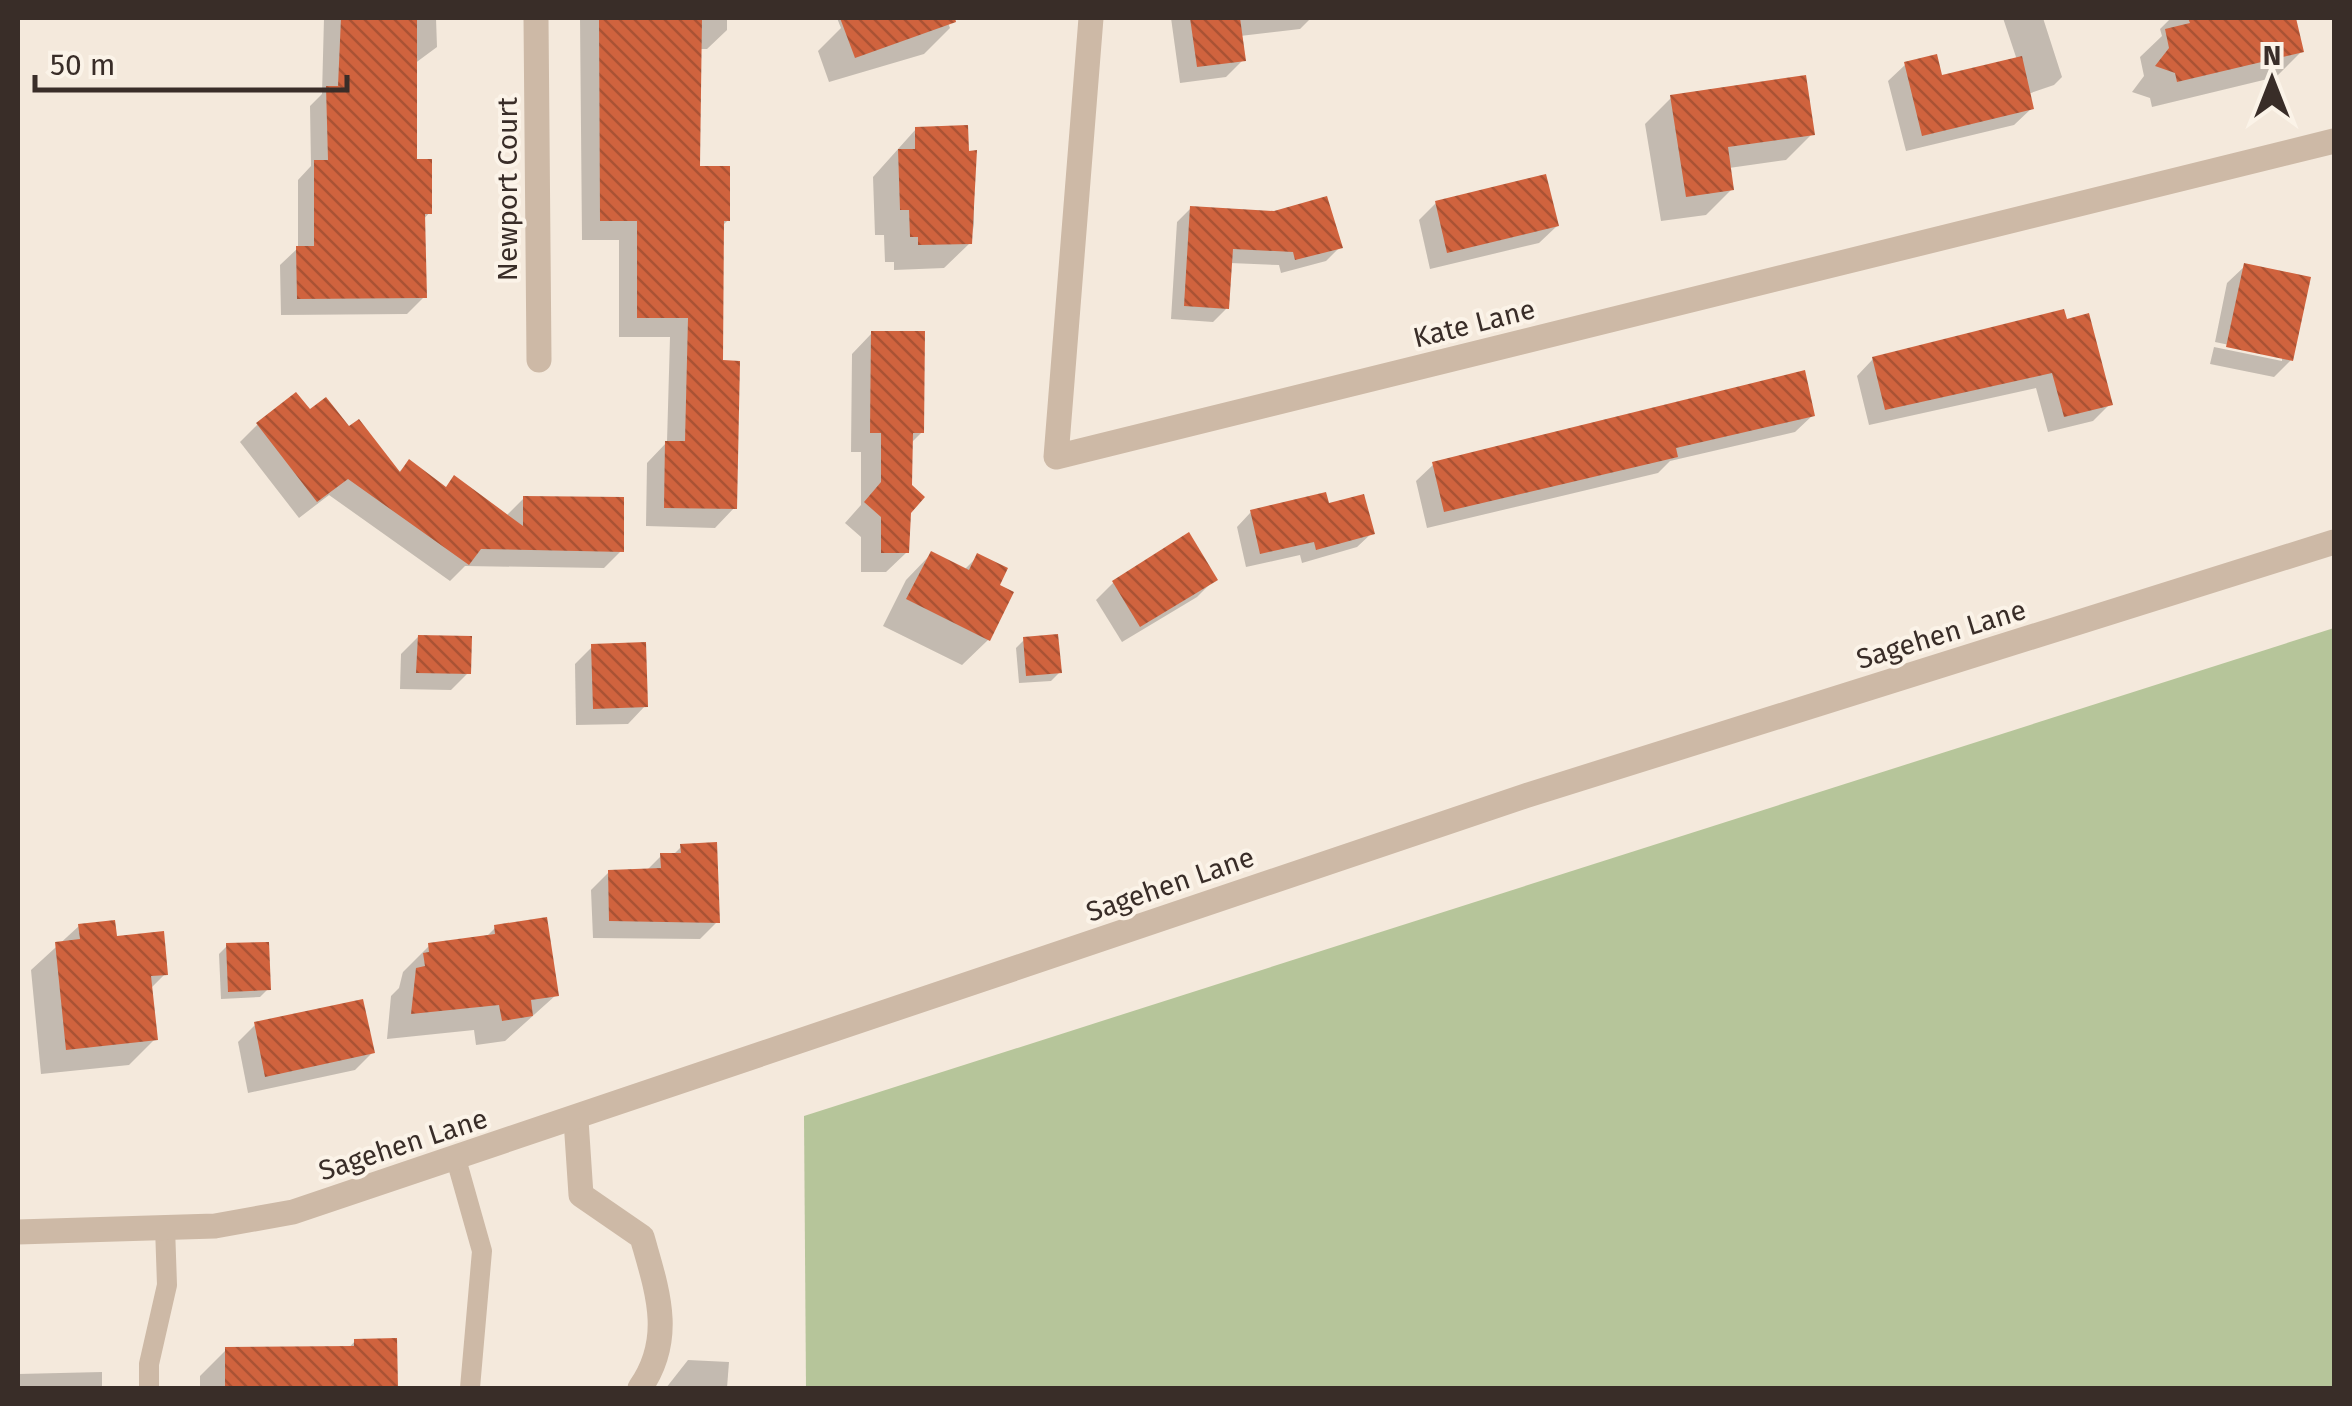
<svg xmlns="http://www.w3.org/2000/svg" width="2352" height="1406" viewBox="0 0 2352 1406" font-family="'Fira Sans',sans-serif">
<defs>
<pattern id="building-back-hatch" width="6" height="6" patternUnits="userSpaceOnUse" patternTransform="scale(2.5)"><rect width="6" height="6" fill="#d0633e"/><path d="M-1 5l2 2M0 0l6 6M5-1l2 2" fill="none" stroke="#aa5234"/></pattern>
</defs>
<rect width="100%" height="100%" fill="#f4e9dc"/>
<polygon fill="#b6c59a" points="2334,628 2334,1388 806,1388 804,1116"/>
<g fill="#0003">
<polygon points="324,18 436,18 437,47 414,64 414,162 429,213 423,220 424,297 407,314 281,315 280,265 298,248 298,180 311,166 310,106 322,94"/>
<polygon points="580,18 727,18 727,30 707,49 699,49 698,169 728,220 722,226 720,363 734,508 715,528 646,526 647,463 667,442 670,337 619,337 619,240 582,240"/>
<polygon points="837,18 946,18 950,28 924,54 829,82 818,51 841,28"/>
<polygon points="1171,18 1311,18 1300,29 1240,36 1243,60 1226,77 1180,83"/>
<polygon points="2003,18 2043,18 2062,77 2054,85 2028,94 2032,108 2014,125 1906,151 1888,81 1906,64 1940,78 2017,60"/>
<polygon points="2171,18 2293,18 2302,51 2276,77 2152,107 2150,98 2132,92 2144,76 2140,57 2162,36 2160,29"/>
<polygon points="1671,98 1812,134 1786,160 1729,168 1732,189 1706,215 1661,221 1645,124"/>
<polygon points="916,129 966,154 974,153 974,225 970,243 944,268 894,270 894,262 885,262 884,235 875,235 873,177"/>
<polygon points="1436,203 1557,226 1539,243 1430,269 1419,220"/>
<polygon points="1191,208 1340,247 1326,261 1281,273 1279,265 1230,263 1227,308 1213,322 1171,319 1177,222"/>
<polygon points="2245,266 2291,360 2274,377 2210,364 2214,347 2282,361 2282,356 2215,342 2227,283"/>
<polygon points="2062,312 2110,404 2093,421 2048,432 2036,388 1869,425 1857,376 1873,359"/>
<polygon points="872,333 922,432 911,443 907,552 886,572 861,572 861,537 845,523 861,505 861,452 851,452 852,354"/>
<polygon points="309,413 348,430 398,473 409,462 445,489 506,516 524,498 621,551 604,568 465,566 450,581 329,495 299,518 240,442 257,425"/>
<polygon points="1813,415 1795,432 1670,461 1658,473 1427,528 1416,481 1434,464"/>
<polygon points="1327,506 1372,533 1357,547 1302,563 1300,555 1246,567 1237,527 1251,512"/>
<polygon points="931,554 964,570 978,556 996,586 988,640 962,665 883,626 906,580"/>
<polygon points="1214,580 1197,597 1122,642 1096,600 1113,583"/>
<polygon points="418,637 468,673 451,690 400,689 401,654"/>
<polygon points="1024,640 1059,673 1051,681 1019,683 1016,648"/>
<polygon points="592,647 645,706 628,724 576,725 575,664"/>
<polygon points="682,846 717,922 700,939 593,938 591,890 609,872 646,871 661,856 672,856"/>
<polygon points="79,926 115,939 165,974 150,989 155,1039 129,1065 41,1074 31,970"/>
<polygon points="495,928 556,995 505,1041 476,1045 474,1030 387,1039 391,996 399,988 403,972 429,946 485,938"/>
<polygon points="227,946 268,989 260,997 221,999 219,954"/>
<polygon points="255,1025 372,1053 355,1070 248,1093 238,1042"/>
<polygon points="395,1340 395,1388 200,1388 200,1376 226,1350 348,1349 355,1341"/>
<polygon points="688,1360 729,1362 727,1388 666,1388"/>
<polygon points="102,1372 102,1388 18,1388 18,1374"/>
</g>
<g fill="url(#building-back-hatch)">
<polygon points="341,18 417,18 417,159 432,159 432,214 425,214 427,298 297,299 296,246 314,246 314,160 328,160 326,86 338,86"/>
<polygon points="599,18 702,18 700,166 730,166 730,221 724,221 723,360 740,361 737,509 664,508 665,441 685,441 688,318 637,318 637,221 600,221"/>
<polygon points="840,18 955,18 956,22 855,58"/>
<polygon points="1190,18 1240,18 1246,61 1197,67"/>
<polygon points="2188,18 2296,18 2304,52 2177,82 2175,73 2155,66 2169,48 2165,29 2190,23"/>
<polygon points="1937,54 1942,75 2022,56 2034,109 1922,136 1904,62"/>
<polygon points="1806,75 1815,135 1728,147 1734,190 1686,197 1670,95"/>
<polygon points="968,125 969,151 977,150 972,244 918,245 918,237 910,237 909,210 900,210 898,149 915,149 915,127"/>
<polygon points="1546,174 1559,226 1447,253 1435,201"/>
<polygon points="1327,196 1343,248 1295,260 1293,252 1233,249 1229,309 1184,306 1190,206 1274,211"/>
<polygon points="2244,263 2311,277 2293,361 2226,347"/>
<polygon points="2064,309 2067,319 2089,313 2113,405 2064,417 2052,373 1885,410 1872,357"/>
<polygon points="871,331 925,331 924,433 913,433 912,485 925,497 911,513 909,553 881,553 881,517 864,502 881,482 881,433 870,433"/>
<polygon points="1805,370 1815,416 1676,448 1678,457 1444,512 1432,462"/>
<polygon points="296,392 310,409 326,397 349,426 359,419 400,472 409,459 446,487 454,475 523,526 523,496 624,497 624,552 481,549 469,565 348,479 317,502 256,423"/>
<polygon points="1326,492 1329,503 1364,494 1375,534 1316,550 1314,542 1260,554 1250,510"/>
<polygon points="1189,532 1218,580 1140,627 1112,581"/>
<polygon points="931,551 969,570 977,553 1008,568 1000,585 1014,592 990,641 906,599"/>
<polygon points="1058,634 1062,673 1026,676 1023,637"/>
<polygon points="418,635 472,636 471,674 416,673"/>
<polygon points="646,642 648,707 593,709 591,644"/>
<polygon points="717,842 720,923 609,921 608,870 661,868 660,853 681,853 680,844"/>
<polygon points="547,917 559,996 531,1000 533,1016 502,1021 499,1005 411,1014 416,968 425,966 423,953 429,952 428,943 495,934 494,925"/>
<polygon points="115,920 117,936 164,931 168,975 151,976 158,1040 66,1050 55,942 80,939 78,924"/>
<polygon points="269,942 271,990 228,992 226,943"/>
<polygon points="363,999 375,1053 265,1077 254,1022"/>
<polygon points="397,1338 398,1388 225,1388 225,1347 354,1346 354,1339"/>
</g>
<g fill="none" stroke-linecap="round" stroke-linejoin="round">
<g stroke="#cdb9a6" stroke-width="20">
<polyline points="456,1159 482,1251 470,1388"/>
<polyline points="149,1388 149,1364 167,1285 165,1227"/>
</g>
<g stroke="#cdb9a6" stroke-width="25">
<polyline points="536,18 539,360"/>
<polyline points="1091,18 1056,457 2334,141"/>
<path d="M576,1120L581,1195L642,1237C657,1290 675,1338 640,1388"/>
<polyline points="18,1232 215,1226 293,1212 1525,796 2334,542"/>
</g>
</g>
<g text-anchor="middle" stroke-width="8" stroke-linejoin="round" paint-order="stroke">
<g font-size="28" fill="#392d28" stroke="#fbf3e8">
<text transform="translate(507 189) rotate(-90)" y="10">Newport Court</text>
<text transform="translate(1474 323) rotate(-14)" y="10">Kate Lane</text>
<text transform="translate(1941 634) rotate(-17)" y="10">Sagehen Lane</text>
<text transform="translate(1170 884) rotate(-19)" y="10">Sagehen Lane</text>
<text transform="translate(403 1144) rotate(-18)" y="10">Sagehen Lane</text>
</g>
</g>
<rect width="2352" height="1406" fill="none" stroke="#392d28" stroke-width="40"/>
<g transform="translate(2272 80)" stroke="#fbf3e8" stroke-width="8" paint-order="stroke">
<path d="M0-8L18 38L0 25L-18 38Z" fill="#392d28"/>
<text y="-15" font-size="28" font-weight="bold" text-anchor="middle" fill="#392d28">N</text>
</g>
<path d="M35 75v15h312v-15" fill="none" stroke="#392d28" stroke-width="5"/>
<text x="50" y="75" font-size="30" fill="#392d28" stroke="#fbf3e8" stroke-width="8" paint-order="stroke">50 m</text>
</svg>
